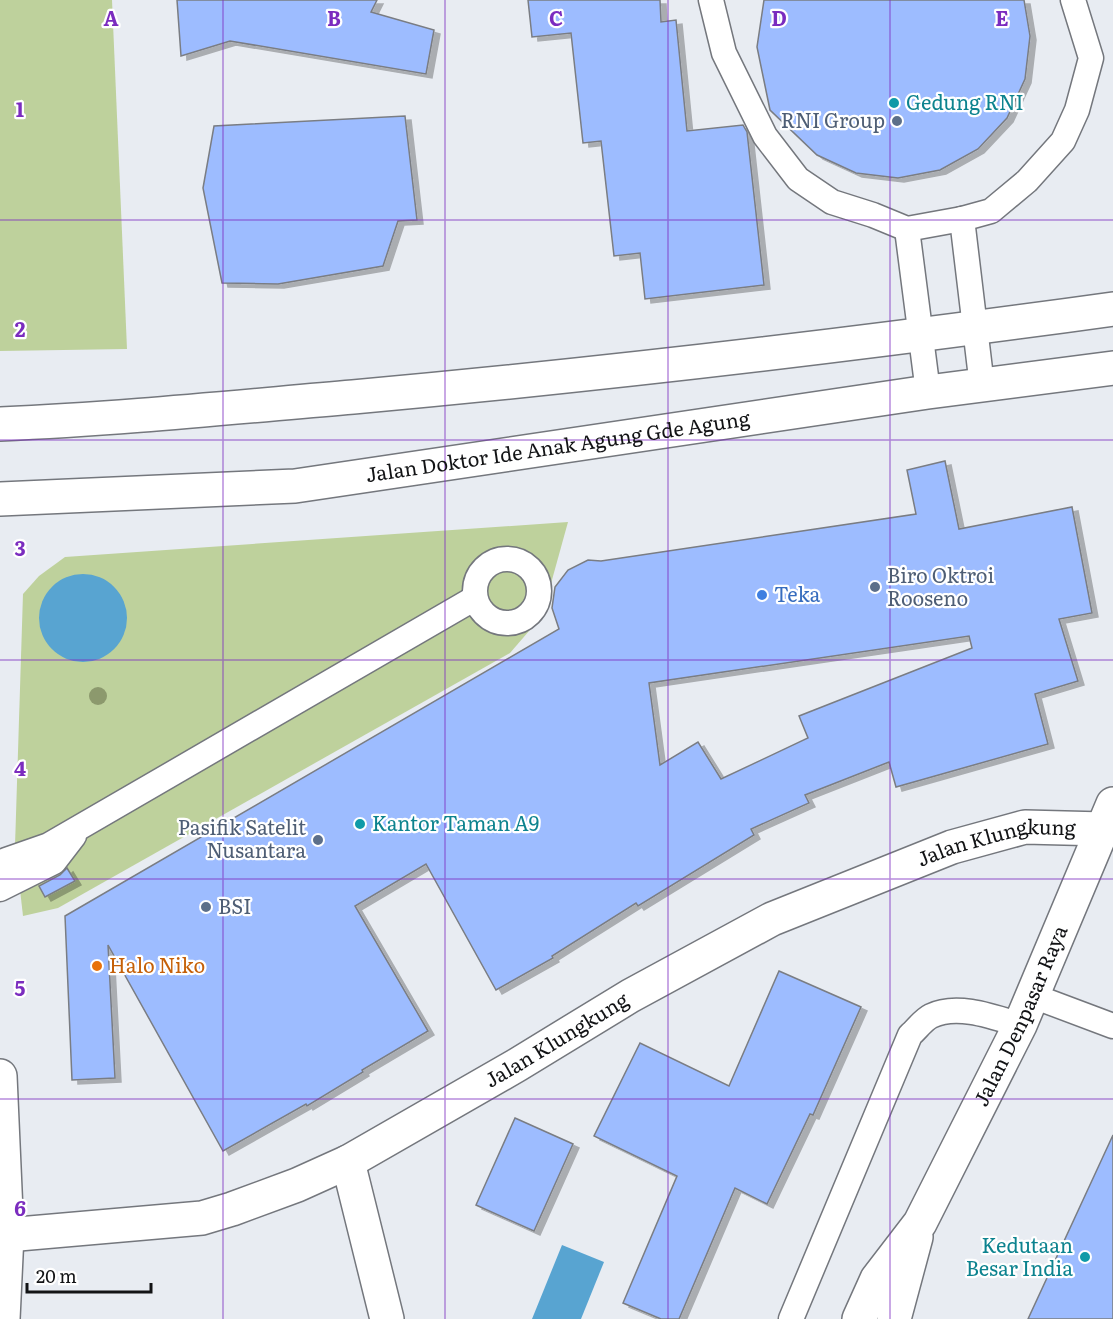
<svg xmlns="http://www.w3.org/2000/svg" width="1113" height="1319" viewBox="0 0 1113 1319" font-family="Literata,serif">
<defs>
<filter id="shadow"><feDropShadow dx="6" dy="4" stdDeviation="0" flood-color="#0004"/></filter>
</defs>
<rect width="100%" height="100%" fill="#e8ecf2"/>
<g fill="#bed19c">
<polygon points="0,0 112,0 127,349 0,351"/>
<polygon points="568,522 542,616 510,653 58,908 23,916 15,846 23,594 39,576 65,557"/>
</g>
<g fill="#58a4d1">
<circle cx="83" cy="618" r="44"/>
<polygon points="562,1245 604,1262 581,1319 532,1319"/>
</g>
<g fill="#9dbcff" stroke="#7a7d83" stroke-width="1.5" fill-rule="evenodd" filter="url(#shadow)">
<polygon points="177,0 377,0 371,12 434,30 426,74 230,41 181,56"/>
<polygon points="528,0 660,0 661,22 676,20 687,131 743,125 747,132 764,285 645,299 640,253 614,256 601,141 583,143 571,33 532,37"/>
<polygon points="764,0 1024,0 1030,36 1025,79 1007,118 978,149 940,170 898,178 856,173 817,155 770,110 757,47"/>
<polygon points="405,116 417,220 398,221 383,266 278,284 222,283 203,188 214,126"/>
<path d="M945,461L959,529L1072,507L1092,613L1059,619L1078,681L1035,694L1048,744L896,787L889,762L805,795L809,803L751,829L754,835L638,906L636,903L552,956L553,958L496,990L426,864L355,906L428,1031L362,1070L363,1072L307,1106L306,1104L223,1151L108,945L115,1078L72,1080L65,916L559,629L552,608L555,587L568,570L588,560L601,561L916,514L907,470ZM969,636L972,648L799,716L808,738L721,779L698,742L660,765L649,683Z"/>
<polygon points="67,868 75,881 45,897 39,886 60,875"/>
<polygon points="779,971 861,1007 813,1115 810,1114 767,1204 735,1188 679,1319 661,1319 623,1303 677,1176 594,1136 640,1043 729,1086"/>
<polygon points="515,1118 573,1144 534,1231 476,1205"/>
<polygon points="1113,1135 1113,1319 1028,1319"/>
</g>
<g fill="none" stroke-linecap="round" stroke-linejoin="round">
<defs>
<g id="service">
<polyline points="711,0 724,53 765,136 798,179 832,202 873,215 907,229 962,219 991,211 1027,181 1063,141 1077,110 1091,58 1073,0"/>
<polyline points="962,219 982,386"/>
<polyline points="907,229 928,392"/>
<circle cx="507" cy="591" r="32"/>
<polyline points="0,864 6,860 49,845 475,598"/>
<polyline points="0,889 54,862 74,836"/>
<polyline points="1033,996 1113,1026"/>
<path d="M791,1319L910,1035C917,1029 923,1020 931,1016C957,1003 994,1017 1020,1025"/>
</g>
<g id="minor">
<polyline points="348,1162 387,1319"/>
<path id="s1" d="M7,1235L202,1218L232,1209L297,1185L348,1162L517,1065L630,996L772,919L952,847L1025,827L1104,829"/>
</g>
<g id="tertiary">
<polyline points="0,1076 7,1235 3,1319"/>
<path id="s2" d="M859,1319L877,1279L920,1223L1020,1025L1113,804"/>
<polyline points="894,1319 916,1237"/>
</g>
<g id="secondary">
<path d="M0,424C118,419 236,407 353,397C607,374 861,344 1113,309"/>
<path id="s3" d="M0,499L295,486L928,392L1113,368"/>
</g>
</defs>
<use href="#service" stroke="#74777d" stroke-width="27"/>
<use href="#minor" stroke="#74777d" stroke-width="36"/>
<use href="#tertiary" stroke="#74777d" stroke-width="36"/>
<use href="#secondary" stroke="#74777d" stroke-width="36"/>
<use href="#service" stroke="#fff" stroke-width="24"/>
<use href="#minor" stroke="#fff" stroke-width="33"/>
<use href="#tertiary" stroke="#fff" stroke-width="33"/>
<use href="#secondary" stroke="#fff" stroke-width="33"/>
</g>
<circle fill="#8c996d" cx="98" cy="696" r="9"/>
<path fill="none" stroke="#7b2cbf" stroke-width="1.5" stroke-opacity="0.55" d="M223,0V1319M445,0V1319M668,0V1319M890,0V1319M0,220H1113M0,440H1113M0,660H1113M0,879H1113M0,1099H1113"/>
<g fill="#0f9aa8" stroke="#fff" stroke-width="2">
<circle cx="894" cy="103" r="6"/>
<circle cx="360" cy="824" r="6"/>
<circle cx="1085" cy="1257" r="6"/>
</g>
<g fill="#5c6f8a" stroke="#fff" stroke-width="2">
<circle cx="897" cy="121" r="6"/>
<circle cx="875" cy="587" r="6"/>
<circle cx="318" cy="840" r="6"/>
<circle cx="206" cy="907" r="6"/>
</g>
<circle fill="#3f7fe0" stroke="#fff" stroke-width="2" cx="762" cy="595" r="6"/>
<circle fill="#e8710a" stroke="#fff" stroke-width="2" cx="97" cy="966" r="6"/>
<g text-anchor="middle" stroke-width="4.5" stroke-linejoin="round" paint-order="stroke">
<g font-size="20" fill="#0d838f" stroke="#fff" text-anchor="start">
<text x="906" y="110">Gedung RNI</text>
<text x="372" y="831">Kantor Taman A9</text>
<text x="1073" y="1253" text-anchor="end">Kedutaan<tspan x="1073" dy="23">Besar India</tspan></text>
</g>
<g font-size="20" fill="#4e5e75" stroke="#fff" text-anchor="end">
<text x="885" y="128">RNI Group</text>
<text x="887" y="583" text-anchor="start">Biro Oktroi<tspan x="887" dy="23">Rooseno</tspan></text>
<text x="306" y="835">Pasifik Satelit<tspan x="306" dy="23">Nusantara</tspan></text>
<text x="218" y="914" text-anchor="start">BSI</text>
</g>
<g font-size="20" fill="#121315" stroke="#fff">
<text dy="7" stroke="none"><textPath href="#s3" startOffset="561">Jalan Doktor Ide Anak Agung Gde Agung</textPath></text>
<text dy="7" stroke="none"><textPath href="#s1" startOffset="1080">Jalan Klungkung</textPath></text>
<text dy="7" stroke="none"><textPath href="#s2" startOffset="345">Jalan Denpasar Raya</textPath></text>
<text dy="7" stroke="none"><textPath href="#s1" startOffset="594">Jalan Klungkung</textPath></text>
</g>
<g font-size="20" fill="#366cbe" stroke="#fff" text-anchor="start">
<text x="774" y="602">Teka</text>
</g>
<g font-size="20" fill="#c56008" stroke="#fff" text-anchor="start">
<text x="109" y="973">Halo Niko</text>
</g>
</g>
<g font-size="20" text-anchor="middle" font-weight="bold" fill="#7b2cbf" stroke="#fff" stroke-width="4.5" stroke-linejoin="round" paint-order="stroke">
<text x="111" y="26">A</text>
<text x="334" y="26">B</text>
<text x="556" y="26">C</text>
<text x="779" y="26">D</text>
<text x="1002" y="26">E</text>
<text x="20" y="117">1</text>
<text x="20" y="337">2</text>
<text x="20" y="556">3</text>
<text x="20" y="776">4</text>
<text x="20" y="996">5</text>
<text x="20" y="1216">6</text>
</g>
<path d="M27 1283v9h124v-9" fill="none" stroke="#121315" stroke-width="3"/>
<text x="36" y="1283" font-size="18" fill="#121315" stroke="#ffffff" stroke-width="4.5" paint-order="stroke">20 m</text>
</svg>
